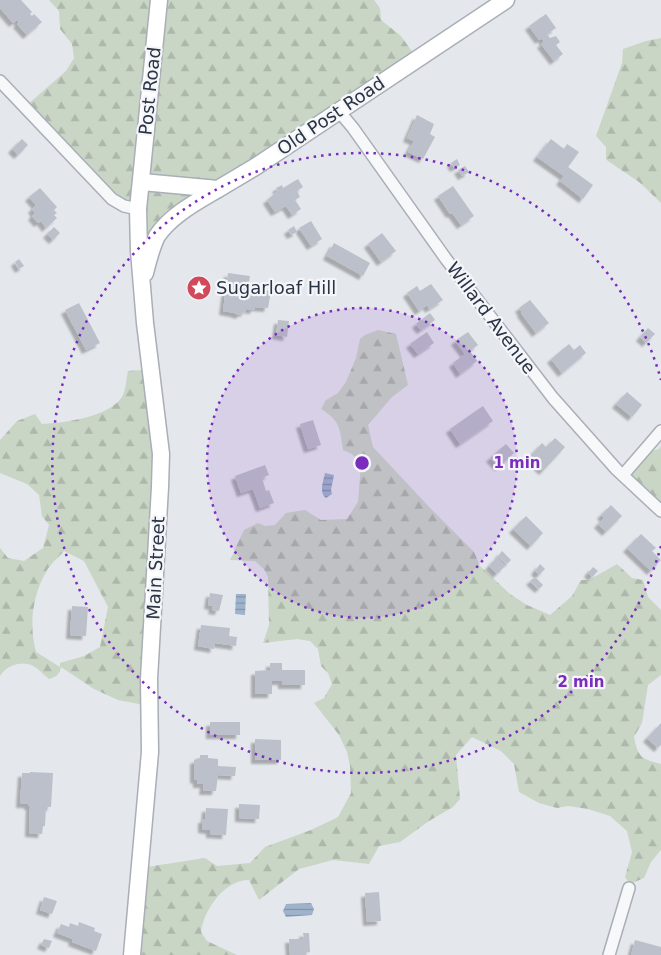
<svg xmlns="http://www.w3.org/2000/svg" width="661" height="955" viewBox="0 0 661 955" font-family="'DejaVu Sans',sans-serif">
<defs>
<pattern id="forest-firs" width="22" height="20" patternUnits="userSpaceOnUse" patternTransform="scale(1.25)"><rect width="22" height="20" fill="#c9d6c5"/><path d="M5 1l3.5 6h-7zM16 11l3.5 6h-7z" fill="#adb8ab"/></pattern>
<pattern id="water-rules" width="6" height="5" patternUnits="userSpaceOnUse" patternTransform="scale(1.25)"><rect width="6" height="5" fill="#9fb4cc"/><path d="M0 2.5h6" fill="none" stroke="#8293a7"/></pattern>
<filter id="shadow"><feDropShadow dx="-4" dy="4" stdDeviation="1" flood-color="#0004"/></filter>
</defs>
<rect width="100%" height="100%" fill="#e4e7ec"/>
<g fill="url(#forest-firs)" fill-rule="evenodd">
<polygon points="49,0 374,0 380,8 381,20 401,36 418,60 164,232 145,276 140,211 127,208 26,106 66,71 74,58 72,44 60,29 59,11"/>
<polygon points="661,38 661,203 639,182 608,161 606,159 606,147 596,136 622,63 623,49 646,41"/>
<path d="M378,330L396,334L408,385L392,397L368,425L373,447L430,508L474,552L480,566L510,594L527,605L550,615L572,596L581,580H589L617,564L632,578L643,580L648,597L661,610V675L648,685L642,723L634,737C638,757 641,759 661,764V850L651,862L644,878L630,884L625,877L632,852L627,831L610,816L588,809L568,806L557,808L539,803L519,792L514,764L501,751L472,737L456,755L460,799L453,807L429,821L400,842L379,846L369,864L333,860L299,869L259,900L249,880C224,880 204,910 201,932L207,941L237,955H132L140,868L205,858L217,866L250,863L265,847L311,830L338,817L351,793L350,766L347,752L339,735L314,703L324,698L332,684L328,673L321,666L318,649L310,641L297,639L263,643L269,625L268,577L264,569L255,561L230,560L244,530L258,523L265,526L275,525L286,513L305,510L321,520L347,519L358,502L361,464L352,454L343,450C340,430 341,421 321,409L326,400L338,393L346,382L356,358L360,339L365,335Z"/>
<path d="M154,369L156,374L149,706L118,700L94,689L61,667C60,674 56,677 49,679C44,675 39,669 33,666C21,660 6,666 0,676V548L8,558L24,561L43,548L49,525L42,516L39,495L27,484L0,473V440L17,421L35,414L42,424C64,423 109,417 122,397C126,390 126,379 128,371ZM64,551L84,561L108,607L100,647L84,656L60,663V667L36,652C29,625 32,597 46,572C50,564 59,557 64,551Z"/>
<polygon points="661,446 661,510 626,477 648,452 659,449"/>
</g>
<g fill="url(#water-rules)">
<path d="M325,473L334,475L331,490L332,494L326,498C319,493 323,482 325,473Z"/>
<polygon points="236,594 246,594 245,615 235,614"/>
<polygon points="311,903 314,909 312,915 286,917 283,911 286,904"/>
</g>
<g fill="#bbc0ca" filter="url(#shadow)">
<polygon points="0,0 21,0 32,12 30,14 32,16 34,14 42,22 27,35 17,24 19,22 17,20 13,23 0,8"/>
<polygon points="546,14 556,28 547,34 550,38 556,36 560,42 556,45 563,54 554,61 541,44 544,42 542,38 539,40 529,26"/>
<polygon points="417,115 434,124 430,134 435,137 423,159 408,152 414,141 407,138"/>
<polygon points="22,139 28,145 18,155 12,149"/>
<polygon points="551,139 564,149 567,144 579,152 568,167 593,185 583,199 560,181 564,176 537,157"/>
<polygon points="457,159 460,165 454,168 451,163"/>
<polygon points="465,166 469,172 462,176 458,170"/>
<polygon points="298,179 303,187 297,191 300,197 295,200 301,209 292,215 286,206 275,212 267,200 278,191 276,188 282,185 283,188"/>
<polygon points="453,186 474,216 461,225 452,213 450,214 438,196"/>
<polygon points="40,188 57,207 54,210 57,213 54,215 57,218 46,228 41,221 38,223 32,216 35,213 32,209 36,205 29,197"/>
<polygon points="311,221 322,239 311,246 299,228"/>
<polygon points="294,226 297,232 291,235 288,230"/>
<polygon points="54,227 60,233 53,240 47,234"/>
<polygon points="382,233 396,251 381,262 368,244"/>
<polygon points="334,243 370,263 363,276 327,256"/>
<polygon points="19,259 24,266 19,269 15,262"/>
<polygon points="228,273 250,276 248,288 271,291 268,308 255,307 254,310 246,309 245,313 243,312 239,315 234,313 223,311"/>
<polygon points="431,284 443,300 429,309 427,305 419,311 407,293 417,286 420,291"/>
<polygon points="530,300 549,323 536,333 521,313 522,312 519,308"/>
<polygon points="79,303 100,343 86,350 65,310"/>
<polygon points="430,313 435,320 421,330 416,324"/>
<polygon points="278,320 289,321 287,337 276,335"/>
<polygon points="648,328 655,334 646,343 640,337"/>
<polygon points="427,332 434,343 418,354 410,344"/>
<polygon points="468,332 478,345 470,351 477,361 460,374 453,363 465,354 455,341"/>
<polygon points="569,344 574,350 580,345 586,353 562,373 551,359"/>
<polygon points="627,392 642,405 632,417 616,404"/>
<polygon points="483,406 493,421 460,444 450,429"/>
<polygon points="313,420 321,445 308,449 300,424"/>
<polygon points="555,438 565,447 543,471 529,457 542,443 546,447"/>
<polygon points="506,444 514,453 499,467 490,458"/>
<polygon points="265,465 269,475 262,478 266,491 269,490 274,503 260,508 253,489 241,493 235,476"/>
<polygon points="611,505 622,516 606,532 598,524 604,518 601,515"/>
<polygon points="526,516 543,533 531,546 513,529"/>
<polygon points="641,534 656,548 652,551 661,560 651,571 627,548"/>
<polygon points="502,551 511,560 507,564 498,556"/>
<polygon points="497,557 505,566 497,574 489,566"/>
<polygon points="540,564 545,569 539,575 535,571"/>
<polygon points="593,567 598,571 592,577 588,573"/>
<polygon points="535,577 543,585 539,589 530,581"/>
<polygon points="210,593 223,595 219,611 212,610 213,606 208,605"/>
<polygon points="72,606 88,607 86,636 70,635"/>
<polygon points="201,625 230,628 229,636 237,637 236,646 215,643 214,649 198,646"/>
<polygon points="270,663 282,663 282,670 305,670 305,685 282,685 282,681 272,681 272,694 255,694 255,671 270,670"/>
<rect x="210" y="722" width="30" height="13"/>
<polygon points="661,723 661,745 658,748 647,738"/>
<polygon points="255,739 281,740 281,760 255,760"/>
<polygon points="200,755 208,755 208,758 218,759 218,766 236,767 235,776 218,775 216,791 203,791 204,784 197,784 197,780 194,779 194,760 200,758"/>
<polygon points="30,772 53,773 51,807 46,807 45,826 43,826 42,834 29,833 30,806 28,806 28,804 20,804 22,773 30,773"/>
<polygon points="239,804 260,805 259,819 239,818"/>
<polygon points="206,808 228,809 226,835 210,834 210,830 202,829 202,819 205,819"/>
<polygon points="379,892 381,921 367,922 365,893"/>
<polygon points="44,897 57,901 52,914 40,910"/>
<polygon points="79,922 95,928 94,931 102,934 96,951 72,942 73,939 57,933 61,924 69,927 70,923 78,926"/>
<polygon points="303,933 309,933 310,952 305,953 305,955 290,955 289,939 304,939"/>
<polygon points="44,939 52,941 49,948 41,945"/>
<polygon points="635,940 661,947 661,955 631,955"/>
</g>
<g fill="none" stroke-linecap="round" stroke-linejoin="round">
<defs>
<g id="street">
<polyline points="0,81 112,199 124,206 138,209"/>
<polyline points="338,110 353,128 446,259 553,398 617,470 661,511"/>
<polyline points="623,475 661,431"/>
<polyline points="609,955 629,888"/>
</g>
<g id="secondary">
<polyline points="142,182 218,189 255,167 506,0"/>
<path d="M145,273C148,261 151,248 157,236C171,215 198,201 218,189"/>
<polyline points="132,955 150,752 149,679 160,487 161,454 145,323 139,251 138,209 159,0"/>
</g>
</defs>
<use href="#street" stroke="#a9aeb7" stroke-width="14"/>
<use href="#secondary" stroke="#a9aeb7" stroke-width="19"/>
<use href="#street" stroke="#f7f8fa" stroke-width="11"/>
<use href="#secondary" stroke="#fff" stroke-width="16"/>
</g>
<circle cx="362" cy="463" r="155" fill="#7b2cbf" fill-opacity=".12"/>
<g fill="none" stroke="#7b2cbf" stroke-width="2.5" stroke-dasharray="2.5 5">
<circle cx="362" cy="463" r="155"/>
<path d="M661 546A310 310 0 1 1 661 380"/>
</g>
<defs>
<symbol id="sight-disc" viewBox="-11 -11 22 22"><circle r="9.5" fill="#d1495b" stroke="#f4f6f9"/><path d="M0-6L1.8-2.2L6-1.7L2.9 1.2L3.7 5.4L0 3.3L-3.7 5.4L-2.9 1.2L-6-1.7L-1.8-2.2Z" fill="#fff"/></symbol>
</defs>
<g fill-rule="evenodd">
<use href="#sight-disc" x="185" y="274" width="28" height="28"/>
</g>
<g text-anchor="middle" stroke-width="4.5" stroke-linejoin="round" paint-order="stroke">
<g font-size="18" fill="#2b3445" stroke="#f4f6f9">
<text transform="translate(150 91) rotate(-84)" y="6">Post Road</text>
<text transform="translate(331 116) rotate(-34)" y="6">Old Post Road</text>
<text transform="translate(491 318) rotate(53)" y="6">Willard Avenue</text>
<text transform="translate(156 568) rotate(-87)" y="6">Main Street</text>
</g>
<g font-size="18" fill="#2b3445" stroke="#f4f6f9" text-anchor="start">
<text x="216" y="294">Sugarloaf Hill</text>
</g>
</g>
<circle cx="362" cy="463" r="8" fill="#7b2cbf" stroke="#f4f6f9" stroke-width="2.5"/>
<g font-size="15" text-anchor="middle" font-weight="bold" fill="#7b2cbf" stroke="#f4f6f9" stroke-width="4.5" stroke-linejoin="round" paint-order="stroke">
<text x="517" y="468">1 min</text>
<text x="581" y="687">2 min</text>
</g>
</svg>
